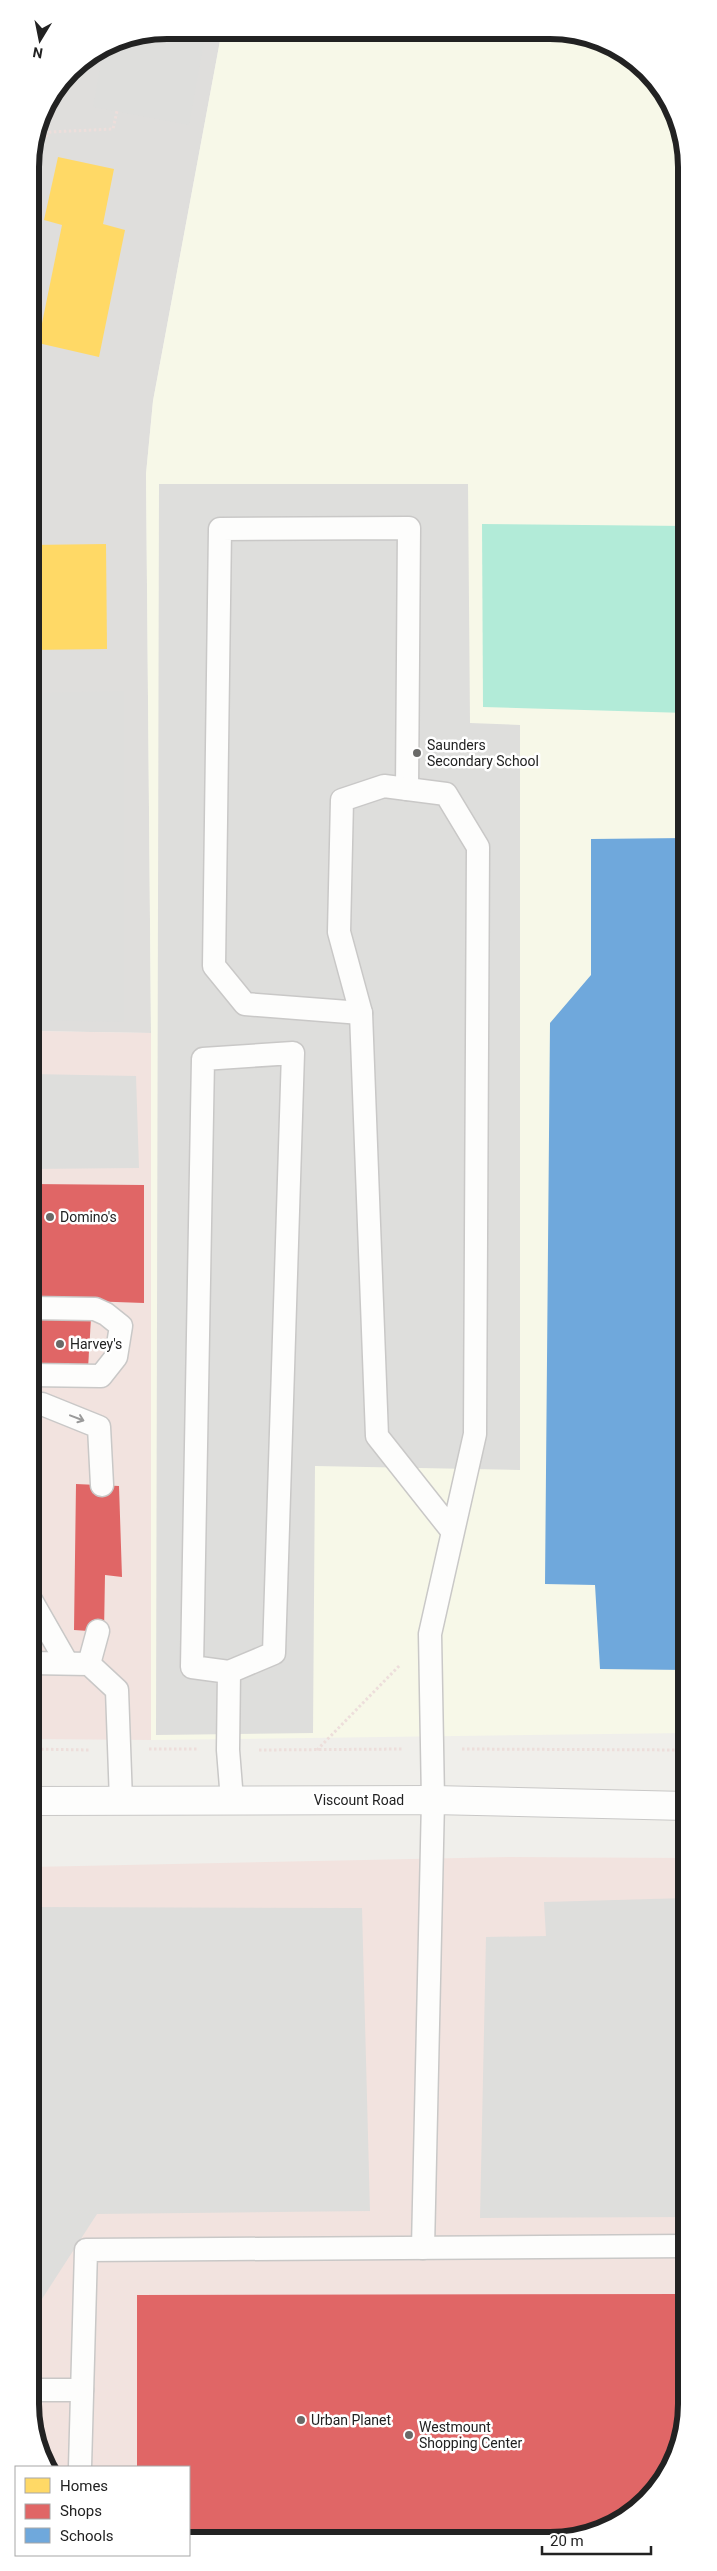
<svg xmlns="http://www.w3.org/2000/svg" width="717" height="2571" viewBox="0 0 717 2571" font-family="Roboto,sans-serif">
<rect width="100%" height="100%" fill="#f0efeb"/>
<polygon fill="#dfdedc" points="167,30 222,30 153,401 146,474 151,1033 31,1031 30,158 44,106 70,70 115,40"/>
<g fill="#f2e3df">
<polygon points="31,1031 151,1033 151,1740 31,1739"/>
<polygon points="509,1857 686,1858 687,2413 568,2540 189,2538 189,2467 46,2467 31,2422 31,1867"/>
</g>
<polygon fill="#f7f8e8" points="222,30 577,33 647,70 673,106 686,149 686,1733 151,1740 151,1033 146,474 153,401"/>
<g fill="#dededc">
<polygon points="167,30 206,30 189,125 93,107 104,47 115,40"/>
<polygon points="159,484 468,484 470,723 520,725 520,1470 315,1466 313,1733 156,1735"/>
<polygon points="124,691 124,1022 31,1020 30,693"/>
<polygon points="31,1074 136,1076 139,1168 31,1169"/>
<polygon points="687,1898 687,2217 480,2218 486,1937 546,1936 544,1902"/>
<polygon points="31,1907 362,1908 370,2211 97,2214 40,2302 38,2446 31,2422"/>
</g>
<polygon fill="#b2ebd8" points="482,524 686,526 686,713 483,707"/>
<g fill="#ffd966">
<polygon points="58,157 114,169 103,224 125,230 99,357 38,343 62,225 44,220"/>
<polygon points="106,544 107,649 30,650 30,545"/>
</g>
<g fill="#e06666">
<polygon points="31,1184 144,1185 144,1303 31,1299"/>
<polygon points="91,1318 88,1368 31,1368 31,1320"/>
<polygon points="76,1484 119,1486 122,1577 105,1575 104,1632 74,1630"/>
<polygon points="687,2294 687,2413 677,2456 653,2495 611,2527 568,2540 189,2538 189,2467 137,2467 137,2295"/>
</g>
<polygon fill="#6fa8dc" points="686,838 686,1670 600,1669 595,1585 545,1584 550,1023 591,975 591,839"/>
<g fill="none" stroke-linecap="round" stroke-linejoin="round">
<defs>
<g id="service">
<polyline points="361,1013 245,1004 214,966 220,529 409,528 407,789"/>
<polyline points="31,1308 95,1309 106,1314 121,1326 116,1357 101,1376 31,1375"/>
<polyline points="31,1404 42,1404 99,1427 102,1485"/>
<polyline points="31,1600 67,1663"/>
<polyline points="31,1663 89,1664 117,1690 121,1801"/>
<polyline points="89,1664 98,1631"/>
<polyline points="229,1672 192,1667 203,1059 293,1053 274,1653 229,1672 228,1750 232,1800"/>
<polyline points="423,2248 433,1800 430,1634 475,1434 478,847 446,794 384,786 342,800 339,932 361,1013 377,1436 453,1532"/>
<polyline points="31,2390 82,2390"/>
<polyline points="80,2467 86,2250 687,2246"/>
</g>
<polyline id="tertiary" points="31,1801 433,1800 686,1806"/>
</defs>
<use href="#service" stroke="#c9c8c7" stroke-width="25"/>
<use href="#tertiary" stroke="#c9c8c7" stroke-width="30"/>
<g stroke="#eddedb" stroke-width="3" stroke-dasharray="2.5 2.5" stroke-linecap="butt">
<polyline points="32,151 50,132 113,129 117,111"/>
<polyline points="31,1749 90,1750"/>
<polyline points="149,1749 198,1749"/>
<polyline points="462,1749 686,1750"/>
<polyline points="259,1750 403,1749"/>
<polyline points="317,1750 400,1665"/>
</g>
<use href="#service" stroke="#fdfdfc" stroke-width="22"/>
<use href="#tertiary" stroke="#fdfdfc" stroke-width="28"/>
</g>
<defs><path id="oneway-shaft" d="M-6 0H5M1.5-3L5.5 0L1.5 3" fill="none" stroke-width="1.6" stroke-linecap="round" stroke-linejoin="round" transform="scale(1.25)"/></defs>
<use stroke="#9a9a9a" href="#oneway-shaft" transform="translate(77 1418) rotate(21)"/>
<g fill="#6a6a68" stroke="#fff" stroke-width="2">
<circle cx="417" cy="753" r="5"/>
<circle cx="50" cy="1217" r="5"/>
<circle cx="60" cy="1344" r="5"/>
<circle cx="301" cy="2420" r="5"/>
<circle cx="409" cy="2435" r="5"/>
</g>
<g text-anchor="middle" stroke-width="5" stroke-linejoin="round" paint-order="stroke">
<g font-size="14" fill="#222" stroke="#fff" text-anchor="start">
<text x="427" y="750">Saunders<tspan x="427" dy="16">Secondary School</tspan></text>
<text x="60" y="1222">Domino's</text>
<text x="70" y="1349">Harvey's</text>
<text x="311" y="2425">Urban Planet</text>
<text x="419" y="2432">Westmount<tspan x="419" dy="16">Shopping Center</tspan></text>
</g>
<g font-size="14" fill="#222" stroke="#fff">
<text x="359" y="1805">Viscount Road</text>
</g>
</g>
<path d="M0 0H717V2571H0ZM167 39H550A128 128 0 0 1 678 167V2404A128 128 0 0 1 550 2532H167A128 128 0 0 1 39 2404V167A128 128 0 0 1 167 39Z" fill="#fff" fill-rule="evenodd"/>
<path fill="none" stroke="#222" stroke-width="6" d="M167 39H550A128 128 0 0 1 678 167V2404A128 128 0 0 1 550 2532H167A128 128 0 0 1 39 2404V167A128 128 0 0 1 167 39Z"/>
<rect x="15" y="2466" width="175" height="90" fill="#ffffff" stroke="#a7a7a7"/>
<rect x="25" y="2478" width="25" height="15" fill="#ffd966" stroke="#a7a7a7"/>
<text x="60" y="2491" font-size="15" fill="#222222">Homes</text>
<rect x="25" y="2504" width="25" height="15" fill="#e06666" stroke="#a7a7a7"/>
<text x="60" y="2516" font-size="15" fill="#222222">Shops</text>
<rect x="25" y="2528" width="25" height="15" fill="#6fa8dc" stroke="#a7a7a7"/>
<text x="60" y="2541" font-size="15" fill="#222222">Schools</text>
<g transform="translate(40 40) rotate(190)" stroke="#ffffff" stroke-width="4" paint-order="stroke">
<path d="M0-4L9 19L0 12L-9 19Z" fill="#222222"/>
<text y="-8" font-size="14" font-weight="bold" text-anchor="middle" fill="#222222">N</text>
</g>
<path d="M542 2546v8h109v-8" fill="none" stroke="#222222" stroke-width="2.5"/>
<text x="550" y="2546" font-size="15" fill="#222222" stroke="#ffffff" stroke-width="4" paint-order="stroke">20 m</text>
</svg>
